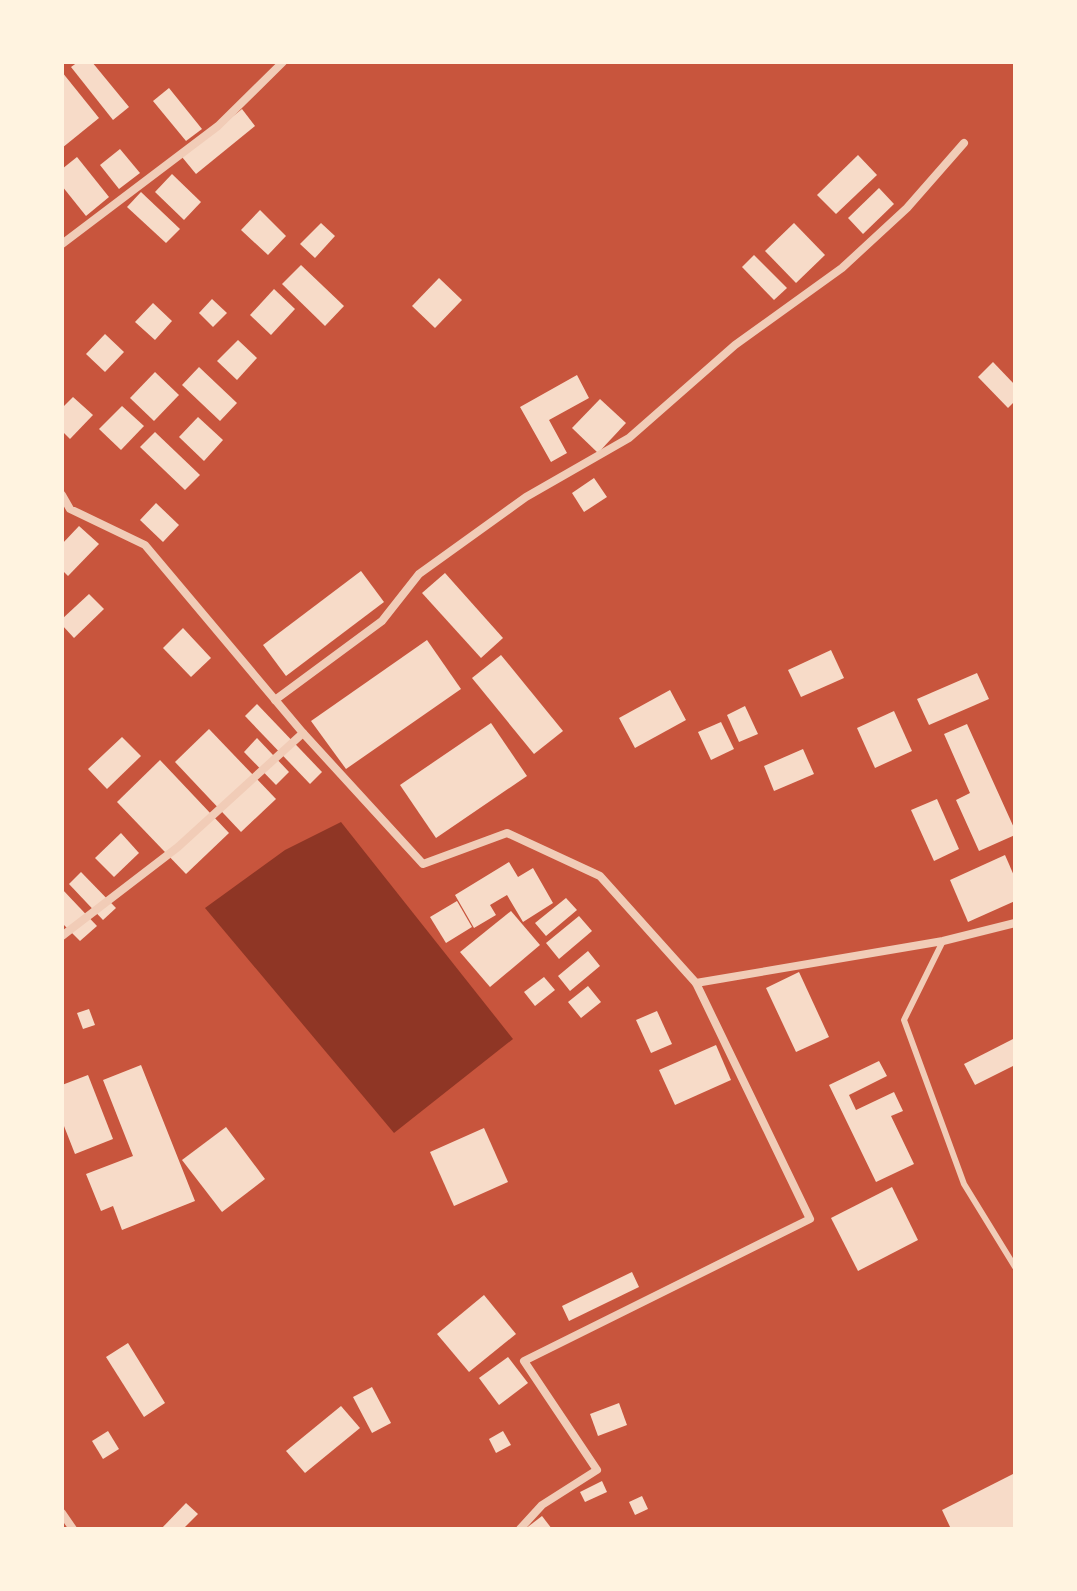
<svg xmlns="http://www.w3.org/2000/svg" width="1077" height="1591" viewBox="0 0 1077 1591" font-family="Overpass,sans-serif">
<rect width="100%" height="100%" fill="#c8553d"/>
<polygon fill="#8f3625" points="341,822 513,1039 394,1133 205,908 285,850"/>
<g fill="#f7dbc8">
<polygon points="78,62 92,62 129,107 113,120 71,67"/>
<polygon points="62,72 99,118 62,148"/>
<polygon points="169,88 202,129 186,141 153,101"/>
<polygon points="242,109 255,126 196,174 182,157"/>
<polygon points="120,149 140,173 119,189 100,165"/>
<polygon points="858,155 877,175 836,214 817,195"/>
<polygon points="77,157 109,197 86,216 62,186 62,169"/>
<polygon points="172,174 201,202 184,220 155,192"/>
<polygon points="879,188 894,204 863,234 848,218"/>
<polygon points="141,192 180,229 166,243 127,207"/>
<polygon points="260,210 286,236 268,255 241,230"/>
<polygon points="321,223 335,236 315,258 300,244"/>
<polygon points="794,223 825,255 796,283 765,251"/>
<polygon points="754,255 787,288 774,300 742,267"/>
<polygon points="301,265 344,306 325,326 282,284"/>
<polygon points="439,278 462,300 435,328 412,306"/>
<polygon points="274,289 295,309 271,335 250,315"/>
<polygon points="212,299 227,313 213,327 199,313"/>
<polygon points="153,303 172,321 155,340 135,322"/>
<polygon points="105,334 124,352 105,372 86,354"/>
<polygon points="238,340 257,358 237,380 217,361"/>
<polygon points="993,362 1015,385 1015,401 1008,408 978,377"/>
<polygon points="199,367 237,403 220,421 182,385"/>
<polygon points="155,372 179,395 154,421 130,398"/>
<polygon points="577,375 589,398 549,420 567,453 551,462 520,407"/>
<polygon points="73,397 93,415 70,439 62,431 62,408"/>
<polygon points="600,399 626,423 598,453 572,428"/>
<polygon points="122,406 144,426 121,450 99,429"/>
<polygon points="198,417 223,440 204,461 179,437"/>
<polygon points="155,432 200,475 185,490 140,447"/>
<polygon points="594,478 607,497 584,512 572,493"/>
<polygon points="156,503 179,525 163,542 140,520"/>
<polygon points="79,526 99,544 68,576 62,570 62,544"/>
<polygon points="361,571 384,602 286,676 263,645"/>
<polygon points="445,573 503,638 481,658 422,593"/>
<polygon points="89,594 104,609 74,638 62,625 62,619"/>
<polygon points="183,628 211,658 191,677 163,648"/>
<polygon points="427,640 461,689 346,769 311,721"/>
<polygon points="831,650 844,678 801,697 788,670"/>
<polygon points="501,655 563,731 534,754 472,678"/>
<polygon points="977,673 989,699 929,725 917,699"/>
<polygon points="670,690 686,720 635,748 619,718"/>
<polygon points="257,704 322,772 310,784 245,716"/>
<polygon points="745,706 758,734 739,742 727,715"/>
<polygon points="894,711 912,751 875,768 857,728"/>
<polygon points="721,722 734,749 711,760 698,732"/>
<polygon points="491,723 527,776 436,838 400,785"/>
<polygon points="967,724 1015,830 1015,835 979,851 956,800 970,793 944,734"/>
<polygon points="209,729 276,799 241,832 175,762"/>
<polygon points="122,737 141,756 107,789 88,769"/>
<polygon points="257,738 289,772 276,785 244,752"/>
<polygon points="803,749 814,774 774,791 764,766"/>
<polygon points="160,760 229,833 186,874 117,802"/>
<polygon points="937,799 959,849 934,861 911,810"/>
<polygon points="121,833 139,853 114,877 95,858"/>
<polygon points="1005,855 1015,878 1015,901 968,922 950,880"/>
<polygon points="509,862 518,877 533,868 553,903 523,922 507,895 490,905 496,915 474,928 455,895"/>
<polygon points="81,872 116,908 103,920 69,884"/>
<polygon points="62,889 97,926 80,941 62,923"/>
<polygon points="566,898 577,910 546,936 535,923"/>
<polygon points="457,901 472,927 446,943 430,917"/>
<polygon points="511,911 540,945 490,987 460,952"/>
<polygon points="579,916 592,931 559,959 546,943"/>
<polygon points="588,951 600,966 570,991 558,976"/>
<polygon points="799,972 829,1037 796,1052 766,988"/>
<polygon points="544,977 555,990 535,1006 524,992"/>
<polygon points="588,986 601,1002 581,1018 568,1002"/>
<polygon points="89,1009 95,1025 83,1029 77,1013"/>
<polygon points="657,1011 672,1044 651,1053 636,1020"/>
<polygon points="1015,1038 1015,1065 975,1085 964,1064"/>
<polygon points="716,1045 731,1080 675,1105 659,1070"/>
<polygon points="879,1061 887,1076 849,1095 856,1110 894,1092 903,1111 891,1116 914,1164 876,1182 829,1085"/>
<polygon points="141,1065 195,1201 122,1230 113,1206 101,1211 86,1174 133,1156 103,1080"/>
<polygon points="88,1075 113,1139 75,1154 62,1121 62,1085"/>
<polygon points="226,1127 265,1179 222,1212 182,1160"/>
<polygon points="484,1128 508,1182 454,1206 430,1152"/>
<polygon points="892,1187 918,1240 858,1271 831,1218"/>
<polygon points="632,1272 639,1287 569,1321 562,1306"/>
<polygon points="484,1295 516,1334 469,1372 437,1334"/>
<polygon points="128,1343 165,1403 144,1417 106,1357"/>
<polygon points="508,1357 528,1383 499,1405 479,1378"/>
<polygon points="372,1387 391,1423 372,1433 353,1397"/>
<polygon points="619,1403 627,1425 598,1436 590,1414"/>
<polygon points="341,1406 360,1428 305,1473 286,1451"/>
<polygon points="108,1431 119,1449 103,1459 92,1441"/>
<polygon points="503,1431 511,1445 496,1453 489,1439"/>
<polygon points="1015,1473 1015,1529 951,1529 942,1510"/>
<polygon points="602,1481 607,1492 585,1502 580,1492"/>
<polygon points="642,1496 648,1509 635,1515 629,1502"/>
<polygon points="186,1503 198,1514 183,1529 161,1529"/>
<polygon points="542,1516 552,1529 525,1529"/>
</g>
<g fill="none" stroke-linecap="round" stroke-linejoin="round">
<polyline stroke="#f1ccb7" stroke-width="6" points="943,941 904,1020 964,1184 1015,1267"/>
<g stroke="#f1ccb7" stroke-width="8">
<polyline points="62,244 218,126 283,62"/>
<polyline points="62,495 70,509 145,545 303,733 423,864 507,833 600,876 696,983 943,941 1015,923"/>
<polyline points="275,700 382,621 419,574 526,497 629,438 735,345 842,268 907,208 964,143"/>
<polyline points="62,936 178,847 303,733"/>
<polyline points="62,1513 73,1529"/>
<polyline points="520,1529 542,1505 597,1470 524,1361 810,1219 696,983"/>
</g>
</g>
<rect width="1077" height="1591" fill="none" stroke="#fff3e0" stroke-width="128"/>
</svg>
